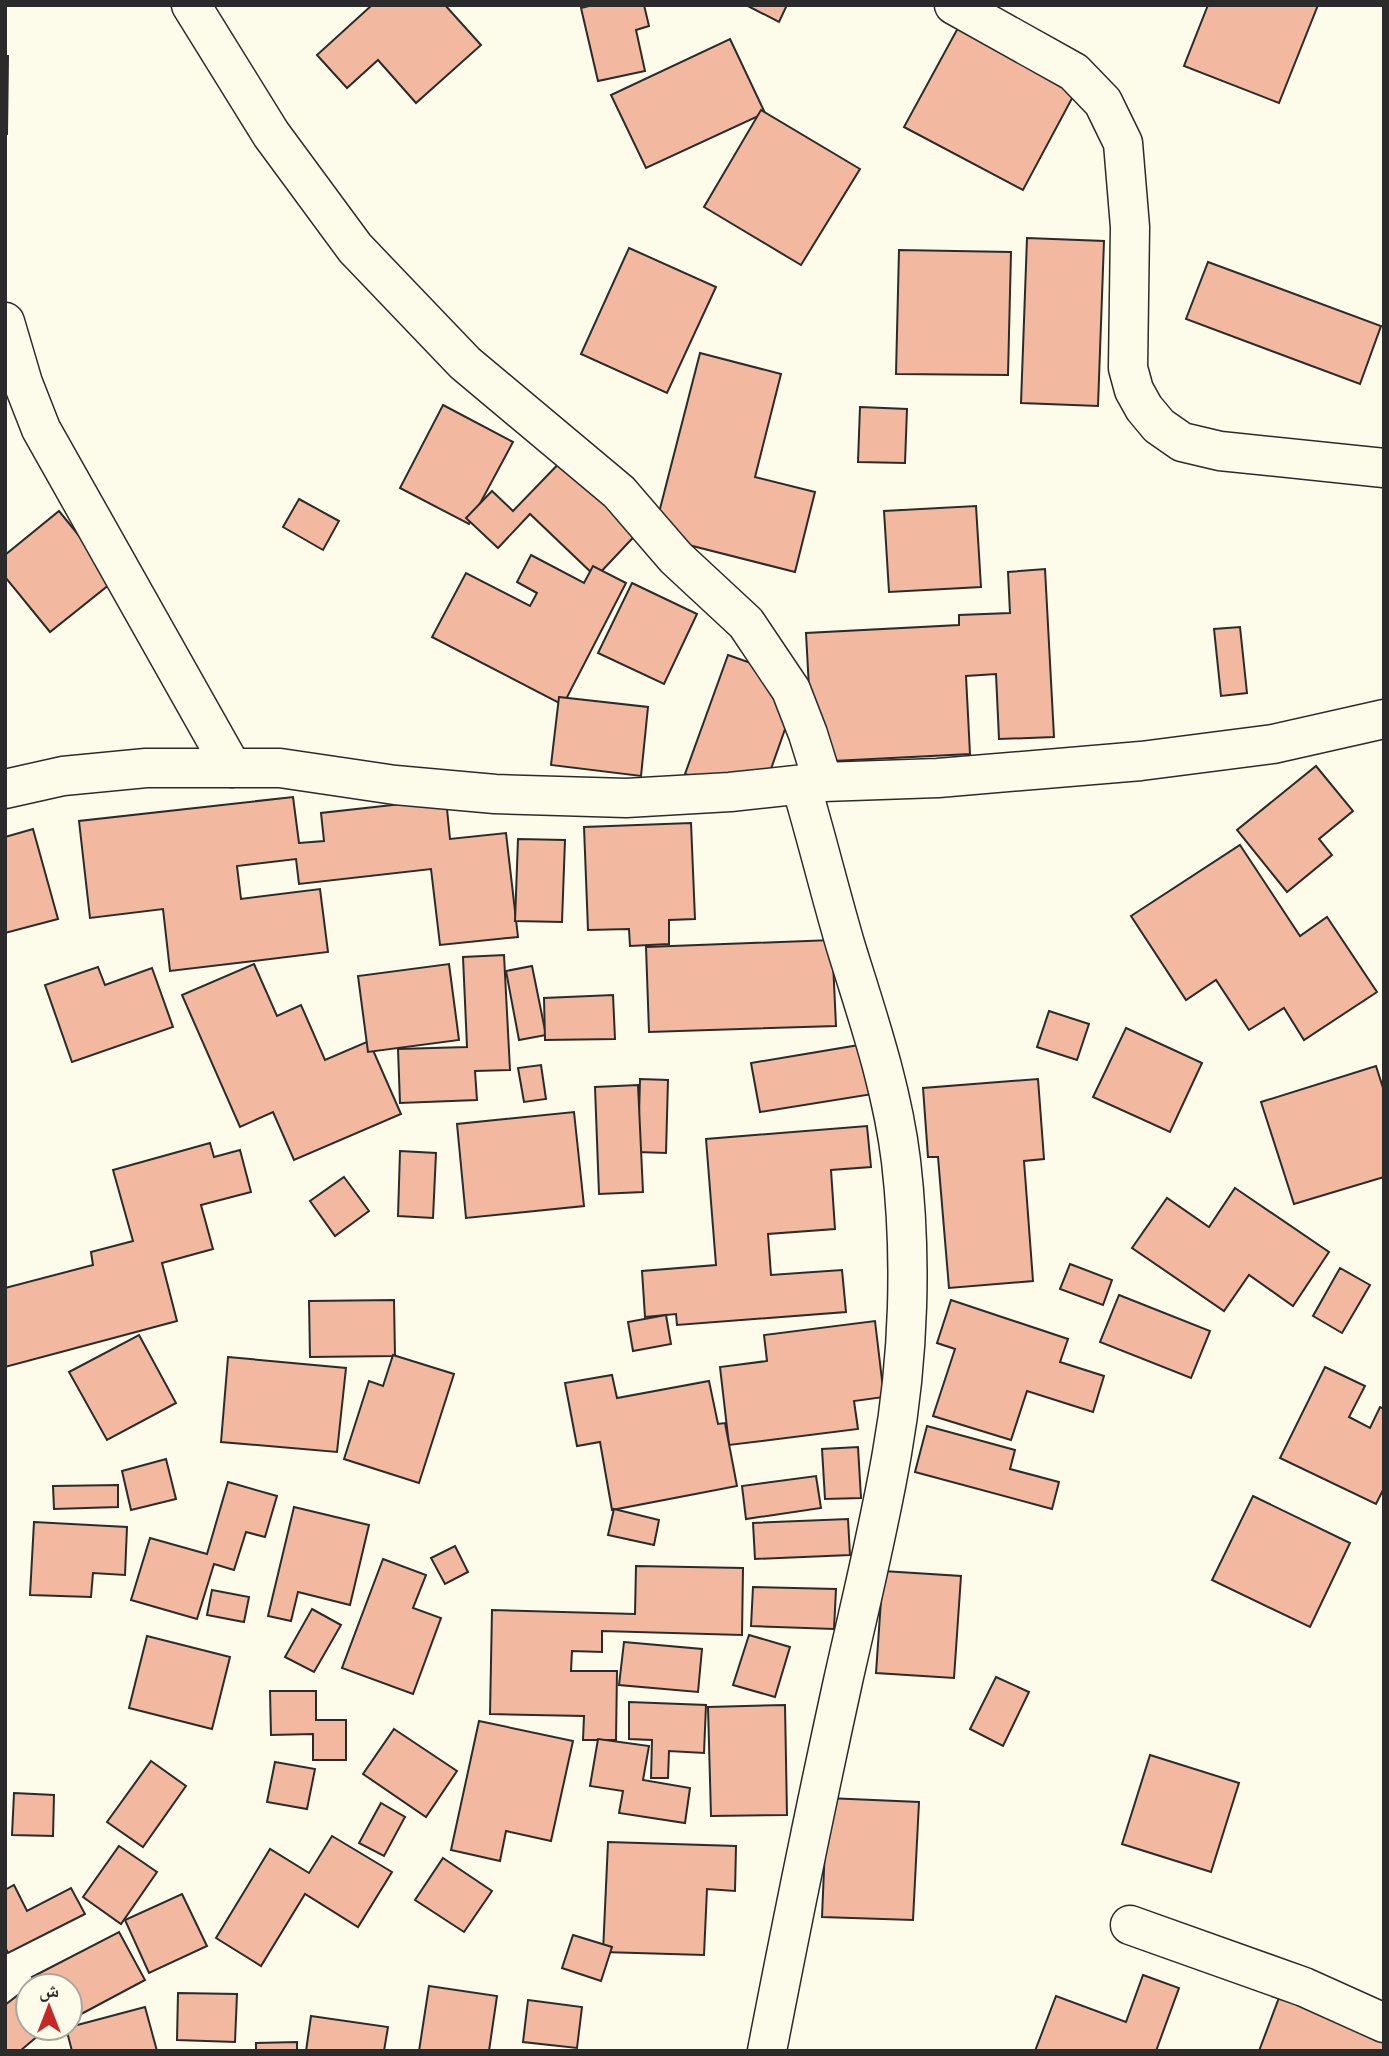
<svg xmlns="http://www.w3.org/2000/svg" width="1389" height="2056" viewBox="0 0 1389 2056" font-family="'Asap Condensed','Noto Naskh Arabic',sans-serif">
<rect width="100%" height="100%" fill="#fdfbea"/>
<g fill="#f2b8a0" stroke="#2b2b2b" stroke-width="2">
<polygon points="372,5 445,5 481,45 416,103 378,60 347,88 317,55"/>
<polygon points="593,5 644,5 649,26 636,30 645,71 598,81 581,8"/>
<polygon points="746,5 787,5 779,22"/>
<polygon points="1208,5 1318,5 1279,103 1184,66"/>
<polygon points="959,26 1077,89 1023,190 904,127"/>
<polygon points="730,39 765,113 646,168 611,95"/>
<polygon points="5,56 8,56 7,134 5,134"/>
<polygon points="761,110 860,169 801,265 704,207"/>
<polygon points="1027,238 1104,241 1098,406 1021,403"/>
<polygon points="629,248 716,287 667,393 581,354"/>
<polygon points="899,250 1011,252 1008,375 896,374"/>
<polygon points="1208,262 1381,326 1360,384 1186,319"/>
<polygon points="700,353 781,374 755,477 815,492 795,572 653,536"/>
<polygon points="443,405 513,442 469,524 400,488"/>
<polygon points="860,407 907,409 905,463 858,462"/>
<polygon points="569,453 645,525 596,577 530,514 498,548 466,518 492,491 513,511"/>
<polygon points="299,499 339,521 323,550 283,527"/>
<polygon points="976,506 981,587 889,592 884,511"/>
<polygon points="59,511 115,580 50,632 5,577 5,555"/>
<polygon points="531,555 584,583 593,566 626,583 563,705 432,637 466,573 530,606 537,593 517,582"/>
<polygon points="1045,569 1054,737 999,739 996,674 966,676 970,754 813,762 806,633 959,625 959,615 1010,613 1008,572"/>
<polygon points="632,583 697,614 664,684 598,653"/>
<polygon points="1240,627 1247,693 1221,696 1214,629"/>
<polygon points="728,655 802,681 760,800 685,774"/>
<polygon points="559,697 648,707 641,776 551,765"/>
<polygon points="1316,766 1353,811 1319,839 1332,855 1287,892 1237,830"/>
<polygon points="293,797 299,843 324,841 321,813 446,799 450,839 506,833 518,937 440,945 431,869 299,884 296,859 237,866 241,899 320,889 328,952 170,971 163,909 90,918 79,821"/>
<polygon points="691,823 695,919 669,920 669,944 630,946 629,929 588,930 584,827"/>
<polygon points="33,829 58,919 5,933 5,837"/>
<polygon points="518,839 565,840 562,922 515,921"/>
<polygon points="1240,845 1300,936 1327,917 1377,992 1304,1040 1284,1008 1249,1030 1216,980 1186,1000 1131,916"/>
<polygon points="832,940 836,1026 649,1032 646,947"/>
<polygon points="504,955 510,1070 475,1071 477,1100 400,1103 398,1049 467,1047 463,957"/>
<polygon points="254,964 277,1016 301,1005 325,1060 369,1041 401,1114 294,1160 273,1112 240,1127 182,995"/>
<polygon points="449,964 459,1040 368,1052 358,976"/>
<polygon points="532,966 546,1035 519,1040 506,971"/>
<polygon points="98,967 105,985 152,968 173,1027 72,1062 45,985"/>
<polygon points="613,995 615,1039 545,1040 544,998"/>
<polygon points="1049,1011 1089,1024 1077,1060 1037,1047"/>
<polygon points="1126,1028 1202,1063 1170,1132 1093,1097"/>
<polygon points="871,1043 879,1093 760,1112 751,1063"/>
<polygon points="541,1065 546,1099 524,1102 518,1068"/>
<polygon points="1376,1066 1384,1091 1384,1177 1294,1204 1261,1102"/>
<polygon points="640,1079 668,1080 666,1153 638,1152"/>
<polygon points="1038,1079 1044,1159 1024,1161 1033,1281 949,1288 938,1157 928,1157 923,1088"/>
<polygon points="638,1085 643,1192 599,1194 595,1087"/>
<polygon points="574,1112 584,1206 466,1218 457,1124"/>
<polygon points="867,1126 871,1167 831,1170 835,1229 768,1234 771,1275 842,1270 846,1312 677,1325 676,1314 645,1317 642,1271 716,1265 706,1139"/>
<polygon points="210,1143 214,1157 240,1150 251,1192 201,1205 213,1249 162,1263 177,1321 5,1367 5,1288 93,1265 91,1252 133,1241 113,1170"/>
<polygon points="400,1151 436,1153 433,1218 398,1216"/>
<polygon points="344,1177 369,1211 335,1236 310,1201"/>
<polygon points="1235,1188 1329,1252 1293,1306 1249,1275 1224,1311 1132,1248 1167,1198 1209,1227"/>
<polygon points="1070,1264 1112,1280 1103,1305 1060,1289"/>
<polygon points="1340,1268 1370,1285 1342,1333 1313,1316"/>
<polygon points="1119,1295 1210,1331 1191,1378 1100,1342"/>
<polygon points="394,1300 395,1356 310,1357 309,1301"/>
<polygon points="951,1300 1068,1339 1060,1362 1104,1376 1093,1412 1027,1391 1011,1440 933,1416 955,1349 937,1343"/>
<polygon points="666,1315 671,1344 633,1351 628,1322"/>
<polygon points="875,1321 884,1397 854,1401 858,1429 729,1445 720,1367 767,1361 764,1335"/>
<polygon points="139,1335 176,1403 107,1440 69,1372"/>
<polygon points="393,1355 454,1374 419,1483 344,1459 369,1381 383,1386"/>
<polygon points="228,1357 346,1368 337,1452 221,1442"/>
<polygon points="1325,1367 1365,1386 1349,1417 1370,1428 1380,1407 1384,1409 1384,1488 1376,1504 1280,1458"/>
<polygon points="612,1375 617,1398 709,1381 718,1424 725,1423 737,1486 612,1510 600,1442 577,1446 565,1383"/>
<polygon points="927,1426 1015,1450 1010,1469 1059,1482 1052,1509 915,1472"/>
<polygon points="858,1447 861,1498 825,1499 822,1449"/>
<polygon points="166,1459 176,1499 131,1510 122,1471"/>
<polygon points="816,1476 821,1508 746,1519 742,1486"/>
<polygon points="228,1482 277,1496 265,1537 246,1532 234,1570 214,1564 197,1619 131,1600 150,1538 207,1554"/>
<polygon points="118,1485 118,1507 54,1509 53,1486"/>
<polygon points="1253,1496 1350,1543 1310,1627 1212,1580"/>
<polygon points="294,1507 369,1525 350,1605 298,1592 291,1621 268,1616"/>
<polygon points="614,1509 659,1520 654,1545 608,1535"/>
<polygon points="848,1519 850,1555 755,1559 753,1523"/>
<polygon points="34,1522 127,1527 125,1575 93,1573 91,1597 30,1595"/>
<polygon points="455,1546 468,1572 445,1584 431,1558"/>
<polygon points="383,1559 426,1575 413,1608 441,1618 413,1694 342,1668"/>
<polygon points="636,1566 743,1568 742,1635 602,1631 602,1652 572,1651 571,1671 617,1671 616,1740 583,1740 584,1716 490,1714 492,1610 635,1614"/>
<polygon points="883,1571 961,1576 954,1678 876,1673"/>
<polygon points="753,1587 836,1589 834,1629 751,1626"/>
<polygon points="212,1590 249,1597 244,1622 207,1615"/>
<polygon points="312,1609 341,1625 314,1672 285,1657"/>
<polygon points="749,1635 790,1647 775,1697 733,1685"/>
<polygon points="147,1636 230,1657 212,1729 129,1708"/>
<polygon points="624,1642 702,1649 698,1692 619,1685"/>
<polygon points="996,1677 1029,1692 1003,1746 970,1729"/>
<polygon points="270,1691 316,1691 316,1720 346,1720 346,1760 313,1760 313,1734 271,1735"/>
<polygon points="629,1702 706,1705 704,1753 669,1751 668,1778 651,1778 652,1740 629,1739"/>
<polygon points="785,1705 787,1815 711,1816 708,1707"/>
<polygon points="479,1721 573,1741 551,1841 506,1831 500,1861 451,1850"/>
<polygon points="394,1729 457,1771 426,1817 363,1774"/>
<polygon points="598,1739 649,1746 643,1780 690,1788 685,1823 619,1813 623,1791 590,1786"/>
<polygon points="1150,1755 1239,1783 1211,1872 1122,1844"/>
<polygon points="151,1761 186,1786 143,1847 107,1822"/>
<polygon points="275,1762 315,1769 307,1809 267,1802"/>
<polygon points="14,1793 54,1795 53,1836 12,1835"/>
<polygon points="827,1798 919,1802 913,1920 822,1917"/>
<polygon points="381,1803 405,1817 384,1856 359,1843"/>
<polygon points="332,1836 392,1872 358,1927 305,1894 261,1966 216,1938 270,1849 309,1873"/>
<polygon points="608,1842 736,1846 735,1891 707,1889 704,1955 603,1952"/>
<polygon points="119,1846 157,1872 121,1924 83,1897"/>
<polygon points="443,1858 492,1891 464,1932 415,1900"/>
<polygon points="14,1885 27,1911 71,1888 85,1914 8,1953 5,1947 5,1890"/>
<polygon points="182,1894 207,1946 149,1973 125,1920"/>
<polygon points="119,1932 145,1980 70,2020 70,1986 37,1986 32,1977"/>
<polygon points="573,1935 612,1947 601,1981 562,1968"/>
<polygon points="1143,1975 1179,1988 1156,2051 1035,2051 1056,1996 1126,2022"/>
<polygon points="429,1986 497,1996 489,2051 419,2051"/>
<polygon points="1283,1987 1384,2024 1384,2051 1259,2051"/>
<polygon points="178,1993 237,1994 235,2042 177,2040"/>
<polygon points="18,1995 28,2008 28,2028 46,2029 20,2051 5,2051 5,2005"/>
<polygon points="528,2000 582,2007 577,2048 523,2042"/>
<polygon points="145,2007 157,2051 72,2051 66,2028"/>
<polygon points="311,2016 388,2027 384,2051 306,2051"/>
<polygon points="297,2042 297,2051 256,2051 256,2043"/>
</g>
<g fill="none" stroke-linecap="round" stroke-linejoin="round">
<defs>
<g id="street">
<polyline points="191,5 271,134 355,248 465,363 619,492 676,558 746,623 791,690 808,734 823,782"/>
<polyline points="954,5 1074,72 1103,102 1123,143 1130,227 1128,368 1134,390 1144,408 1159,426 1182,442 1220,451 1384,468"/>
<polyline points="5,322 23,383 41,429 232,768"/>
<polyline points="1130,1925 1304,1987 1384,2023"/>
<path d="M767,2051C791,1927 816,1804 843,1681C860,1605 879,1529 892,1453C909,1358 912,1256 901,1161C892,1087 868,1018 846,947C830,893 817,839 801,785"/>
</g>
<polyline id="secondary" points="5,789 63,776 146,768 280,768 395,785 495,794 626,798 730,792 823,782 938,778 1141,761 1273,744 1384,719"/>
</defs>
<use href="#street" stroke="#2b2b2b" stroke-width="41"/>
<use href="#secondary" stroke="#2b2b2b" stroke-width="41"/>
<use href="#street" stroke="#fdfbea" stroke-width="38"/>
<use href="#secondary" stroke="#fdfbea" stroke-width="38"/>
</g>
<rect width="1389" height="2056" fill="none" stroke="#2b2b2b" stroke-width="14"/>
<g transform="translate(49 2007)"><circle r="33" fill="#fdfbea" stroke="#a9a89e" stroke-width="2"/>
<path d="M0-5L12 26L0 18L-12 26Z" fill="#c62828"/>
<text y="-10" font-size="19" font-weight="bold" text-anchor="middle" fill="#2b2b2b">ش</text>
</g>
</svg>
